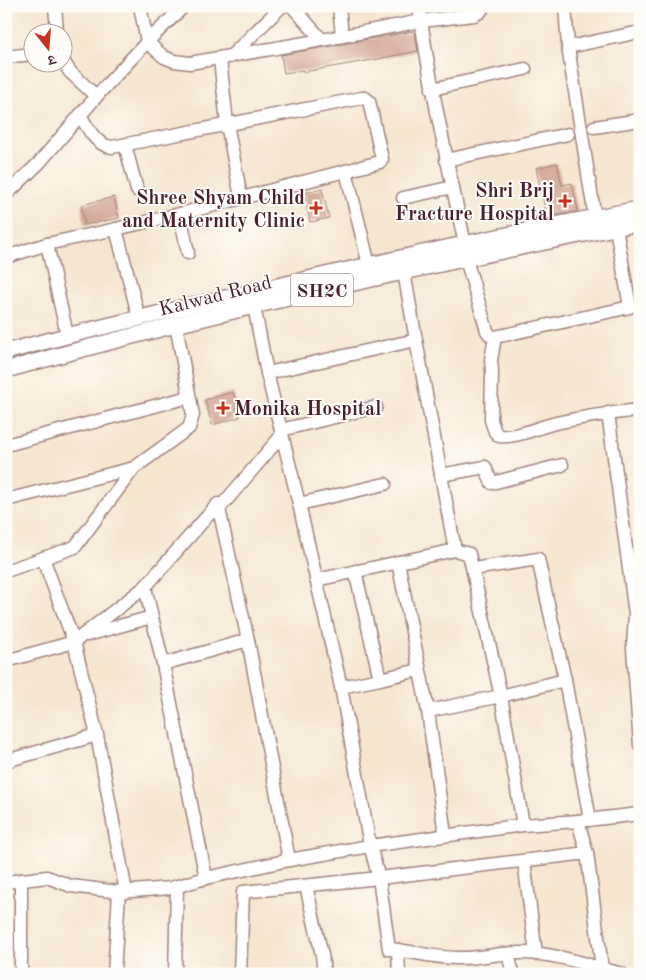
<svg xmlns="http://www.w3.org/2000/svg" width="646" height="980" viewBox="0 0 646 980" font-family="'Old Standard TT','Noto Serif Devanagari',serif">
<rect width="100%" height="100%" fill="#fdfcf7"/>
<filter id="ink" filterUnits="userSpaceOnUse"><feTurbulence type="fractalNoise" baseFrequency=".02" numOctaves="2"/><feDisplacementMap in="SourceGraphic" scale="10" xChannelSelector="R" yChannelSelector="G"/><feConvolveMatrix kernelMatrix="1 2 1 2 8 2 1 2 1" color-interpolation-filters="sRGB"/></filter>
<filter id="wash" filterUnits="userSpaceOnUse"><feTurbulence type="fractalNoise" baseFrequency=".0096" numOctaves="4" result="noise"/><feDisplacementMap in="SourceGraphic" scale="20" xChannelSelector="R" yChannelSelector="G"/><feGaussianBlur stdDeviation="1.12" result="paint"/><feColorMatrix in="noise" values="0 0 0 0 0 0 0 0 0 0 0 0 0 0 0 0 0 1.4 0 .05"/><feComposite in="paint" operator="in"/></filter>
<g filter="url(#wash)">
<rect width="100%" height="100%" fill="#f6e6d0"/>
<g id="blocks">
<g fill="#d09f8c">
<polygon points="414,31 418,51 378,59 303,72 303,70 284,73 281,55"/>
<polygon points="557,163 562,185 572,183 578,211 547,217 536,168"/>
<polygon points="322,189 329,218 310,222 304,193"/>
<polygon points="114,197 119,218 85,225 81,205"/>
<polygon points="233,392 240,417 212,425 205,400"/>
</g>
</g>
</g>
<g filter="url(#ink)">
<use href="#blocks" fill-opacity="0" stroke="#a0827e" stroke-width="1"/>
<g fill="none" stroke-linecap="round" stroke-linejoin="round">
<defs>
<g id="minor">
<polyline points="55,6 57,32"/>
<polyline points="140,6 147,42 164,57 174,61 190,63 322,40 421,21 474,15 480,12 484,6"/>
<polyline points="292,6 322,40"/>
<polyline points="339,6 342,36"/>
<path d="M419,6C430,86 448,165 465,244"/>
<polyline points="565,6 568,47 595,218"/>
<polyline points="568,47 640,32"/>
<polyline points="6,57 32,54"/>
<polyline points="230,57 282,6"/>
<polyline points="62,59 70,72 96,96"/>
<polyline points="220,59 227,124 241,197"/>
<polyline points="432,89 525,69"/>
<path d="M80,115C88,128 95,145 112,147L362,98H365L369,101L382,159L380,162L180,214L116,229"/>
<polyline points="594,127 640,120"/>
<polyline points="125,145 137,190"/>
<polyline points="446,160 568,134"/>
<polyline points="346,171 369,265"/>
<polyline points="6,195 39,163 101,91 147,42 184,6"/>
<polyline points="403,198 453,187"/>
<polyline points="180,214 188,253"/>
<polyline points="47,244 67,335"/>
<polyline points="6,257 47,244 116,229 139,318"/>
<polyline points="466,259 487,331 490,335 495,337 630,307 616,228"/>
<polyline points="404,272 416,340 455,550"/>
<path d="M254,306L267,373L299,504L341,687L370,846L379,878L389,949C412,951 434,958 457,958C477,959 497,953 518,953C553,952 588,965 622,974"/>
<path d="M495,337L491,360L492,371L491,420L495,432L499,436C517,438 538,427 556,423C583,417 611,413 640,410"/>
<polyline points="267,373 416,340"/>
<polyline points="608,413 635,614 633,648 640,745"/>
<polyline points="281,430 376,407"/>
<polyline points="6,445 189,397"/>
<polyline points="441,475 485,467 492,483 562,465"/>
<polyline points="6,500 134,468"/>
<polyline points="299,504 385,484"/>
<polyline points="219,509 248,640 289,860"/>
<polyline points="43,558 74,642 97,735 126,892"/>
<polyline points="398,562 428,711 445,835"/>
<polyline points="473,569 538,559 565,680 590,820"/>
<polyline points="6,571 75,547 134,468 189,428 193,415 176,325"/>
<polyline points="316,580 455,550 469,554 501,696 523,825"/>
<polyline points="145,587 163,664 206,878"/>
<polyline points="87,635 152,617"/>
<polyline points="6,661 74,642 145,587 218,504 219,509 282,435"/>
<polyline points="163,664 248,640"/>
<polyline points="380,679 419,670"/>
<polyline points="341,687 380,679 355,571"/>
<polyline points="428,711 501,696 565,680"/>
<polyline points="6,761 97,735"/>
<polyline points="578,821 587,853 602,968"/>
<polyline points="524,861 536,954"/>
<polyline points="6,882 47,877 71,886 119,892 171,888 206,878 289,860 370,846 523,825 578,821 640,814"/>
<polyline points="306,886 322,955 324,974"/>
<polyline points="398,950 399,974"/>
<polyline points="508,954 513,974"/>
<polyline points="21,974 21,880"/>
<polyline points="114,974 119,892"/>
<polyline points="175,974 177,886"/>
<polyline points="240,974 243,892 379,878 587,853"/>
</g>
<g id="major">
<path d="M6,352C96,327 187,307 278,286C398,258 518,231 640,209"/>
<path d="M6,370C215,311 427,265 640,223"/>
</g>
</defs>
<use href="#minor" stroke="#a0827e" stroke-width="15"/>
<use href="#major" stroke="#a0827e" stroke-width="18"/>
<use href="#minor" stroke="#fff" stroke-width="12"/>
<use href="#major" stroke="#fff" stroke-width="15"/>
</g>
</g>
<g fill="#c8321e" stroke="#fdfcf7" stroke-width="2">
<path d="M562.5 193.5h5v5h5v5h-5v5h-5v-5h-5v-5h5z"/>
<path d="M313.5 200.5h5v5h5v5h-5v5h-5v-5h-5v-5h5z"/>
<path d="M220.5 400.5h5v5h5v5h-5v5h-5v-5h-5v-5h5z"/>
</g>
<g text-anchor="middle" stroke-width="4" stroke-linejoin="round" paint-order="stroke">
<rect fill="#fdfcf7" stroke="#806168" stroke-width="1" x="291" y="273.5" width="62" height="33" rx="4"/>
<g font-size="19" font-weight="bold" fill="#4a1f2b">
<text x="322" y="297">SH2C</text>
</g>
<g font-size="20" font-weight="bold" fill="#4a1f2b" stroke="#fdfcf7" text-anchor="end">
<text x="554" y="197">Shri Brij<tspan x="554" dy="23">Fracture Hospital</tspan></text>
<text x="305" y="204">Shree Shyam Child<tspan x="305" dy="23">and Maternity Clinic</tspan></text>
<text x="234" y="415" text-anchor="start">Monika Hospital</text>
</g>
<g font-size="20" fill="#4a1f2b" stroke="#fdfcf7">
<text transform="translate(215 295) rotate(-14)" y="7">Kalwad Road</text>
</g>
</g>
<rect width="646" height="980" fill="none" stroke="#fdfcf7" stroke-width="25"/>
<g transform="translate(48 48) rotate(163)"><circle r="24" fill="#fdfcf7" stroke="#b5a4a5"/>
<path d="M0-4L9 19L0 12L-9 19Z" fill="#c8321e"/>
<text y="-8" font-size="14" font-weight="bold" text-anchor="middle" fill="#4a1f2b">उ</text>
</g>
</svg>
